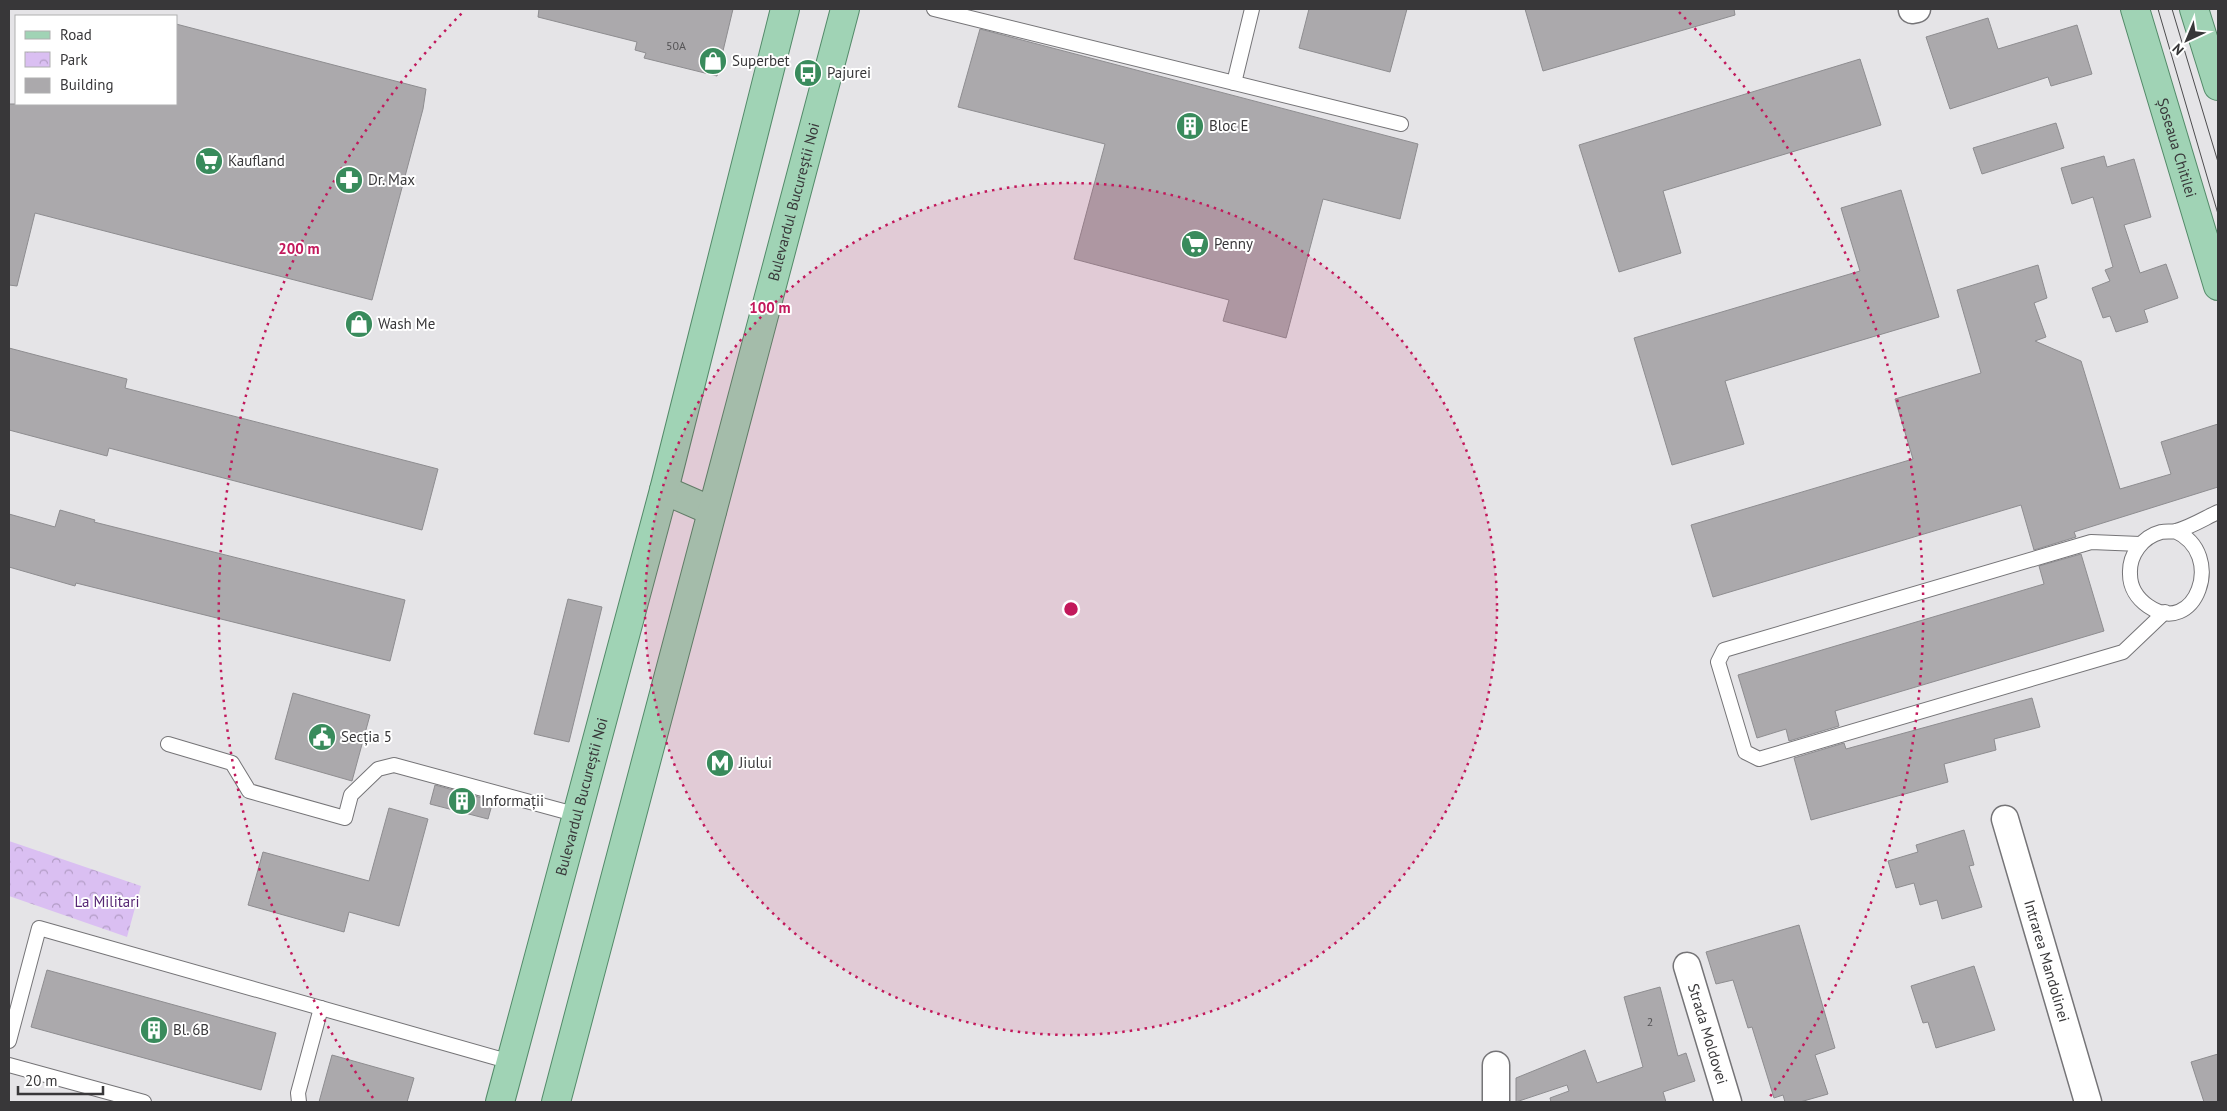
<svg xmlns="http://www.w3.org/2000/svg" width="2227" height="1111" viewBox="0 0 2227 1111" font-family="'PT Sans',sans-serif">
<defs>
<pattern id="park-crowns" width="20" height="18" patternUnits="userSpaceOnUse" patternTransform="scale(1.25)"><rect width="20" height="18" fill="#dabff2"/><path d="M2 6a3 3 0 1 1 6 0M12 15a3 3 0 1 1 6 0" fill="none" stroke="#b29cc5"/></pattern>
</defs>
<rect width="100%" height="100%" fill="#e5e4e7"/>
<polygon fill="url(#park-crowns)" points="9,841 141,886 127,937 9,896"/>
<g fill="#aba9ac" stroke="#8e8d90">
<polygon points="539,9 733,9 717,76 644,58 646,53 635,50 637,42 538,17"/>
<polygon points="1309,9 1407,9 1390,72 1299,48"/>
<polygon points="1525,9 1734,9 1735,15 1543,71"/>
<polygon points="1988,18 1998,49 2077,25 2092,74 2051,86 2048,77 1950,109 1926,37"/>
<polygon points="176,24 426,89 423,109 372,300 35,213 17,286 9,285 9,104 176,104"/>
<polygon points="980,29 1418,144 1400,219 1323,199 1286,338 1223,321 1229,300 1074,259 1105,144 958,107"/>
<polygon points="1860,59 1881,125 1663,191 1681,253 1619,272 1579,145"/>
<polygon points="2056,123 2064,148 1982,174 1973,148"/>
<polygon points="2104,156 2107,167 2134,159 2151,217 2124,225 2140,273 2166,264 2178,298 2144,310 2148,322 2116,332 2110,316 2103,318 2092,288 2110,281 2105,270 2113,267 2093,197 2072,204 2061,168"/>
<polygon points="1901,190 1939,317 1725,381 1744,444 1672,465 1634,338 1860,271 1841,208"/>
<polygon points="2038,265 2047,298 2034,303 2046,337 2035,341 2081,361 2120,489 2171,474 2161,442 2218,424 2218,487 2074,532 2076,537 2034,550 2021,505 1713,597 1691,525 1913,459 1895,399 1981,373 1957,290"/>
<polygon points="9,348 127,379 125,388 438,469 422,530 109,448 107,456 9,430"/>
<polygon points="60,510 95,520 94,522 405,600 390,661 76,583 75,586 9,567 9,514 55,527"/>
<polygon points="2081,554 2104,631 1835,711 1839,726 1789,741 1786,729 1757,738 1738,675 2044,584 2039,566"/>
<polygon points="568,599 602,607 569,742 534,734"/>
<polygon points="293,693 370,715 352,781 275,759"/>
<polygon points="2032,698 2040,727 1994,739 1996,750 1944,764 1948,782 1811,820 1794,758 1844,743 1846,749"/>
<polygon points="435,785 493,801 488,819 430,804"/>
<polygon points="389,808 428,819 399,926 349,912 344,932 248,905 263,852 369,881"/>
<polygon points="1964,830 1974,865 1969,866 1982,907 1942,919 1937,900 1920,905 1914,883 1896,888 1888,861 1918,852 1916,845"/>
<polygon points="1799,925 1835,1048 1815,1055 1828,1094 1800,1102 1785,1102 1783,1095 1774,1098 1752,1027 1748,1028 1733,980 1716,984 1706,952"/>
<polygon points="1974,966 1995,1030 1936,1048 1928,1022 1923,1023 1911,986"/>
<polygon points="47,970 276,1033 261,1090 31,1027"/>
<polygon points="1660,987 1678,1056 1686,1053 1695,1081 1663,1092 1666,1102 1551,1102 1550,1098 1569,1091 1567,1085 1516,1102 1516,1078 1585,1050 1597,1083 1643,1067 1624,997"/>
<polygon points="2218,1054 2218,1102 2204,1102 2191,1062"/>
<polygon points="332,1055 414,1078 407,1102 319,1102"/>
</g>
<g fill="none" stroke-linecap="round" stroke-linejoin="round">
<defs>
<g id="service">
<polyline points="934,9 1401,124"/>
<polyline points="1234,83 1252,9"/>
<path d="M2175,531C2227,554 2195,639 2148,606C2138,599 2130,588 2130,574C2129,555 2142,537 2161,532C2166,531 2171,532 2176,531C2191,527 2205,518 2218,512"/>
<polyline points="2140,544 2091,542 1724,650 1718,662 1745,752 1759,759 2123,652 2165,612"/>
<polyline points="168,744 232,763 249,791 345,818 351,795 378,769 394,765 578,815"/>
<polyline points="9,1041 39,928 511,1062"/>
<polyline points="9,1065 144,1102"/>
<polyline points="299,1102 298,1093 321,1008"/>
</g>
<g id="minor">
<polyline points="1912,10 1917,9"/>
<path id="s1" d="M2005,819L2088,1102"/>
<path id="s2" d="M1687,966L1728,1102"/>
<polyline points="1496,1102 1496,1065"/>
</g>
<g id="primary">
<path id="s3" d="M2135,9L2218,286"/>
<polyline points="2194,9 2218,86"/>
<polyline points="664,490 712,511"/>
<path id="s4" d="M500,1102L664,490L785,9"/>
<path id="s5" d="M556,1102L845,9"/>
</g>
</defs>
<use href="#service" stroke="#757477" stroke-width="16"/>
<use href="#minor" stroke="#757477" stroke-width="29"/>
<use href="#primary" stroke="#538a69" stroke-width="30"/>
<use href="#service" stroke="#fff" stroke-width="14"/>
<use href="#minor" stroke="#fff" stroke-width="26"/>
<use href="#primary" stroke="#a0d3b5" stroke-width="28"/>
<g stroke="#4d4c4e" stroke-width="1">
<polyline points="2158,9 2218,214"/>
<polyline points="2172,9 2218,162"/>
</g>
</g>
<circle cx="1071" cy="609" r="426" fill="#c2185b" fill-opacity=".12"/>
<g fill="none" stroke="#c2185b" stroke-width="2.5" stroke-dasharray="2.5 5">
<circle cx="1071" cy="609" r="426"/>
<path d="M373 1098A852 852 0 0 1 463 12M1679 12A852 852 0 0 1 1769 1098"/>
</g>
<defs>
<symbol id="shop-disc" viewBox="-11 -11 22 22"><circle r="9.5" fill="#398b5c" stroke="#fff"/><path d="M-5-2.5h2.3a2.7 3.5 0 0 1 5.4 0H5L5.5 6h-11ZM-1.5-2.5h3a1.5 2.3 0 0 0-3 0Z" fill="#fff"/></symbol>
<symbol id="bus-disc" viewBox="-11 -11 22 22"><circle r="9.5" fill="#398b5c" stroke="#fff"/><path d="M-5-6H5V4H4V6H2V4H-2V6H-4V4H-5ZM-3.5-4V0h7V-4ZM-3.5 1.2v1.5H-2V1.2ZM2 1.2v1.5H3.5V1.2Z" fill="#fff"/></symbol>
<symbol id="building-disc" viewBox="-11 -11 22 22"><circle r="9.5" fill="#398b5c" stroke="#fff"/><path d="M-4-6H4V6H1V3H-1V6H-4ZM-2.5-4.3h1.7v1.8h-1.7ZM.8-4.3h1.7v1.8H.8ZM-2.5-1h1.7V.8h-1.7ZM.8-1h1.7V.8H.8Z" fill="#fff"/></symbol>
<symbol id="supermarket-disc" viewBox="-11 -11 22 22"><circle r="9.5" fill="#398b5c" stroke="#fff"/><path d="M-6-5.5h2.5l.6 2H6L4.5 2H-2.5L-4.4-4H-6ZM-1.5 3.2a1.3 1.3 0 1 0 .1 0ZM3 3.2a1.3 1.3 0 1 0 .1 0Z" fill="#fff"/></symbol>
<symbol id="pharmacy-disc" viewBox="-11 -11 22 22"><circle r="9.5" fill="#398b5c" stroke="#fff"/><path d="M-2-6h4v4h4v4h-4v4h-4v-4h-4v-4h4Z" fill="#fff"/></symbol>
<symbol id="civic-disc" viewBox="-11 -11 22 22"><circle r="9.5" fill="#398b5c" stroke="#fff"/><path d="M-.6-6.5H3V-4.5H.6V-3L4-1V1h2V6H-6V1h2V-1L-.6-3ZM-1.2 2.5V6h2.4V2.5Z" fill="#fff"/></symbol>
<symbol id="metro-disc" viewBox="-11 -11 22 22"><circle r="9.5" fill="#398b5c" stroke="#fff"/><path d="M-5.5 5V-5H-3L0 0L3-5H5.5V5H3V-.5L0 4L-3-.5V5Z" fill="#fff"/></symbol>
</defs>
<g fill-rule="evenodd">
<use href="#shop-disc" x="697" y="45" width="32" height="32"/>
<use href="#bus-disc" x="792" y="57" width="32" height="32"/>
<use href="#building-disc" x="1174" y="110" width="32" height="32"/>
<use href="#supermarket-disc" x="193" y="145" width="32" height="32"/>
<use href="#pharmacy-disc" x="333" y="164" width="32" height="32"/>
<use href="#supermarket-disc" x="1179" y="228" width="32" height="32"/>
<use href="#shop-disc" x="343" y="308" width="32" height="32"/>
<use href="#civic-disc" x="306" y="721" width="32" height="32"/>
<use href="#metro-disc" x="704" y="747" width="32" height="32"/>
<use href="#building-disc" x="446" y="785" width="32" height="32"/>
<use href="#building-disc" x="138" y="1014" width="32" height="32"/>
</g>
<g text-anchor="middle" stroke-width="4" stroke-linejoin="round" paint-order="stroke">
<g font-size="12" fill="#555456">
<text x="676" y="50">50A</text>
<text x="1650" y="1026">2</text>
</g>
<g font-size="15" fill="#383739" stroke="#fff" text-anchor="start">
<text x="732" y="66">Superbet</text>
<text x="827" y="78">Pajurei</text>
<text x="1209" y="131">Bloc E</text>
<text x="228" y="166">Kaufland</text>
<text x="368" y="185">Dr. Max</text>
<text x="1214" y="249">Penny</text>
<text x="378" y="329">Wash Me</text>
<text x="341" y="742">Secția 5</text>
<text x="739" y="768">Jiului</text>
<text x="481" y="806">Informații</text>
<text x="173" y="1035">Bl. 6B</text>
</g>
<g font-size="15" fill="#383739" stroke="#fff">
<text dy="5" stroke="none"><textPath href="#s3" startOffset="145">Șoseaua Chitilei</textPath></text>
<text dy="5" stroke="none"><textPath href="#s5" startOffset="931">Bulevardul Bucureștii Noi</textPath></text>
<text dy="5" stroke="none"><textPath href="#s4" startOffset="316">Bulevardul Bucureștii Noi</textPath></text>
<text dy="5" stroke="none"><textPath href="#s1" startOffset="148">Intrarea Mandolinei</textPath></text>
<text dy="5" stroke="none"><textPath href="#s2" startOffset="71">Strada Moldovei</textPath></text>
</g>
<g font-size="15" fill="#562774" stroke="#fff">
<text x="107" y="907">La Militari</text>
</g>
</g>
<circle cx="1071" cy="609" r="8" fill="#c2185b" stroke="#fff" stroke-width="2.5"/>
<g font-size="15" text-anchor="middle" font-weight="bold" fill="#c2185b" stroke="#fff" stroke-width="4" stroke-linejoin="round" paint-order="stroke">
<text x="299" y="254">200 m</text>
<text x="770" y="313">100 m</text>
</g>
<rect width="2227" height="1111" fill="none" stroke="#383739" stroke-width="20"/>
<rect x="15" y="15" width="162" height="90" fill="#ffffff" stroke="#afafb0"/>
<rect x="25" y="31" width="25" height="8" fill="#a0d3b5" stroke="#afafb0"/>
<text x="60" y="40" font-size="15" fill="#383739">Road</text>
<rect x="25" y="52" width="25" height="15" fill="url(#park-crowns)" stroke="#afafb0"/>
<text x="60" y="65" font-size="15" fill="#383739">Park</text>
<rect x="25" y="78" width="25" height="15" fill="#aba9ac" stroke="#afafb0"/>
<text x="60" y="90" font-size="15" fill="#383739">Building</text>
<g transform="translate(2187 40) rotate(224)" stroke="#ffffff" stroke-width="4" paint-order="stroke">
<path d="M0-4L9 19L0 12L-9 19Z" fill="#383739"/>
<text y="-8" font-size="14" font-weight="bold" text-anchor="middle" fill="#383739">N</text>
</g>
<path d="M18 1086v8h85v-8" fill="none" stroke="#383739" stroke-width="2.5"/>
<text x="25" y="1086" font-size="15" fill="#383739" stroke="#ffffff" stroke-width="4" paint-order="stroke">20 m</text>
</svg>
